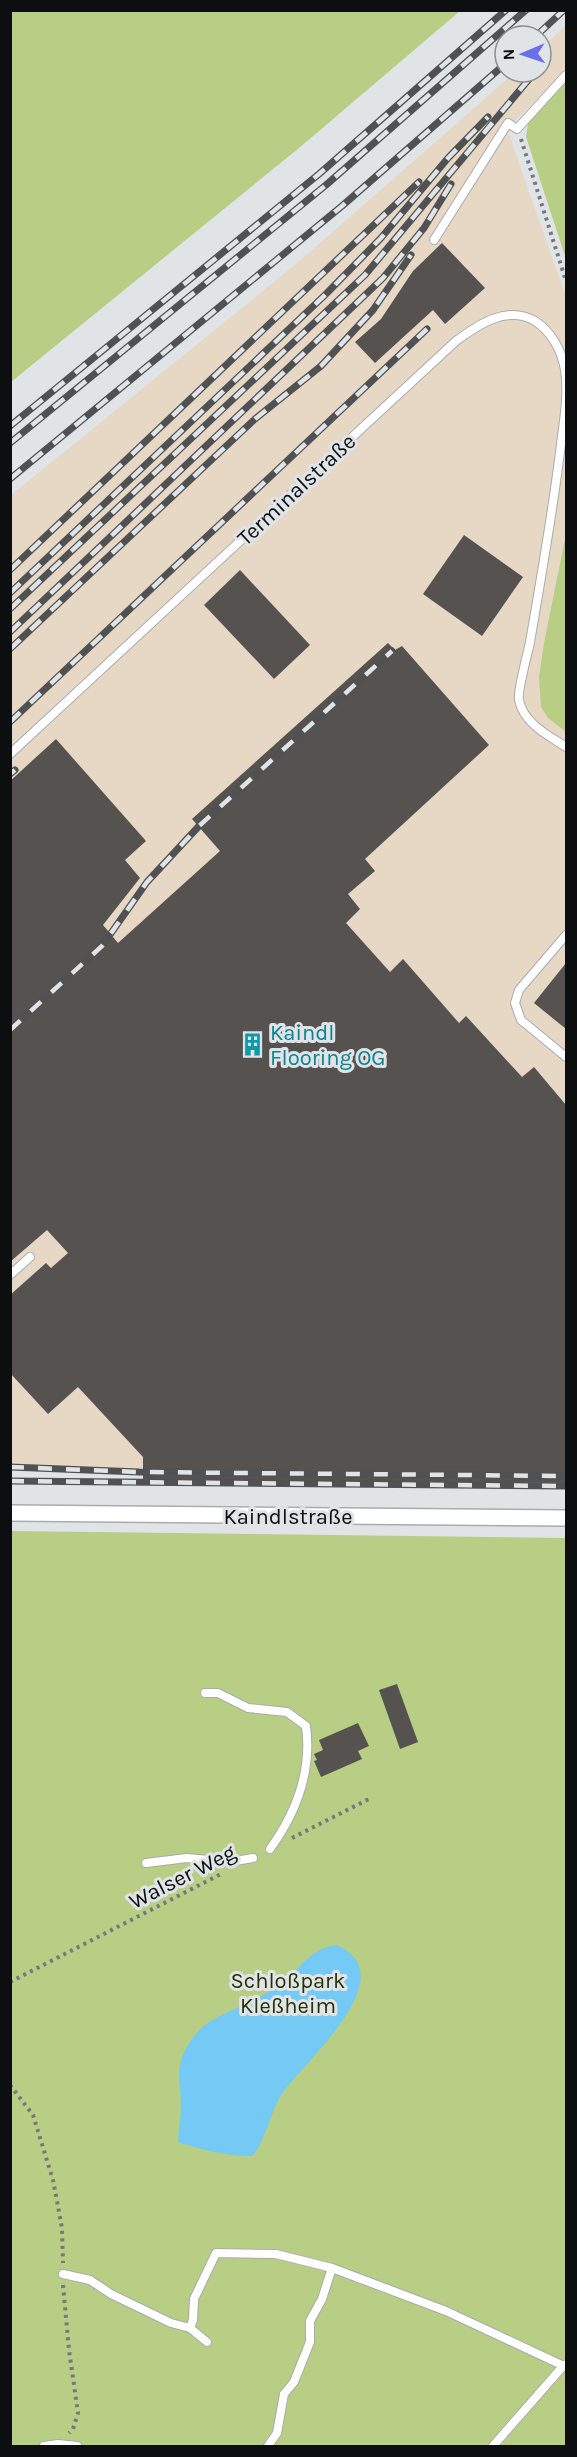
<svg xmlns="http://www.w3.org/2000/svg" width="577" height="2457" viewBox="0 0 577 2457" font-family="Karla,sans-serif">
<rect width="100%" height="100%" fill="#e0e4e7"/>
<polygon fill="#e6d8c4" points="566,25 566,70 507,129 566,297 566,1482 11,1469 11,495 296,264 515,72 541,72 541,49"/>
<g fill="#b8ce84">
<polygon points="11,10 460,10 460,11 299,148 11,382"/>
<polygon points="566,82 566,259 526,137 528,123"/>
<polygon points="566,534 566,732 548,718 541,707 539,677 544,643"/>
<polygon points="11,1531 566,1538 566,2446 11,2446"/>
</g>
<path fill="#74c9f5" d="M337,1945C406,1977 304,2061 282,2094C270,2112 266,2141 252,2156C227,2156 202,2150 178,2142C178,2130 181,2118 181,2106C181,2095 179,2084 179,2073C180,2051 196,2028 216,2018C237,2007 258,2000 278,1986C299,1971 309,1948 337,1945Z"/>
<g fill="#565250">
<polygon points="442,243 485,288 445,324 433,310 375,363 355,342 381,319 413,271"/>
<polygon points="464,535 523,577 482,636 423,594"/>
<polygon points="240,570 310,645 274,679 204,605"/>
<polygon points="388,643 395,650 402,646 489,745 365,859 375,871 348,894 360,909 346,923 390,972 403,959 459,1023 466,1016 522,1077 534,1067 566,1105 566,1483 143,1480 143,1457 78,1387 48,1414 10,1373 10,1295 46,1263 51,1268 68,1253 47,1230 10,1262 10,781 56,739 146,841 125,860 140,878 103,925 118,943 220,851 192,819"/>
<polygon points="566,963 566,1029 534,1003"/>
<polygon points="397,1684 418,1742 400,1749 379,1690"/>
<polygon points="358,1723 369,1746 358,1751 362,1759 321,1777 314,1761 317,1760 314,1754 323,1750 319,1740"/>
</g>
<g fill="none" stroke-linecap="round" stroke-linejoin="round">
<defs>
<g id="lane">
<polyline points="434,240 508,123 517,129 566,75"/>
<path d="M10,754L456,341C479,324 507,305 535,321C551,331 562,351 565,370C569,396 563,426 560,452C552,516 541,579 530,642C528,653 517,691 519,700C524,724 548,735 566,747"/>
<polyline points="566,935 519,990 515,1003 521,1020 566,1057"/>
<polyline points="10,1275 30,1257"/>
<path d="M205,1693H218L248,1708L287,1712L306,1726C312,1771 296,1813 270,1849"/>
<polyline points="146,1863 187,1858 229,1862 253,1858"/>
<polyline points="63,2274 90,2280 111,2294 171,2323 190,2328 193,2320 194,2299 216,2253 276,2254 332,2268 446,2311 566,2367"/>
<polyline points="190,2328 207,2342"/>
<polyline points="44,2446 58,2444 77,2446"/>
<polyline points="268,2446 277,2433 284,2394 294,2382 310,2342 310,2321 322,2299 332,2268"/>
<polyline points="493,2446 564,2365"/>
</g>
<polyline id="street" points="10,1513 566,1518"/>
</defs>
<use href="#lane" stroke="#a8abaf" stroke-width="10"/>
<use href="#street" stroke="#a8abaf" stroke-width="18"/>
<g stroke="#76797b" stroke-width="4" stroke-dasharray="3 4.5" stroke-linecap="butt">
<polyline points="521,139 566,281"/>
<polyline points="292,1838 369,1799"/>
<polyline points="10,1982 221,1874"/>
<polyline points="10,2085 33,2115 53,2180 62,2228 63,2263"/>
<polyline points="63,2285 69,2350 78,2413 73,2429 69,2433"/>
</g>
<use href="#lane" stroke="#fff" stroke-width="8"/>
<use href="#street" stroke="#fff" stroke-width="15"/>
<defs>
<g id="rail">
<polyline points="536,36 564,10"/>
<polyline points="10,426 319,174 506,10"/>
<polyline points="10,443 326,185 526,10"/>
<polyline points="10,479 342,206 505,64"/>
<polyline points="10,570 419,182"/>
<polyline points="10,593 325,295 381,238 448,158 488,117"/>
<polyline points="10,609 365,275 535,72"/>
<polyline points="10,632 383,278 424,228 451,184"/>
<polyline points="10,649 255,419 321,366 373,310 411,255"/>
<polyline points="10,722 427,329"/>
<polyline points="10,774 15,770"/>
<polyline points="10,1030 102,946 147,882 199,826 392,651"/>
<polyline points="10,1467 139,1472 566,1476"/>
<polyline points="10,1481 566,1486"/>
</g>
</defs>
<use href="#rail" stroke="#4f5153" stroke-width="7"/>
<use href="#rail" stroke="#e0e4e7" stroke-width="4.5" stroke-dasharray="14" stroke-linecap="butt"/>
</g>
<defs>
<symbol id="building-bare" viewBox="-9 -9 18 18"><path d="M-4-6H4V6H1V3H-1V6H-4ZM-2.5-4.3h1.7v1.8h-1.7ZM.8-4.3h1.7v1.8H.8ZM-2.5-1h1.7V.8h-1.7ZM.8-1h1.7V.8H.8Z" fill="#0f9aa8" stroke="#e0e4e7" stroke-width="2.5" paint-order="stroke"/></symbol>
</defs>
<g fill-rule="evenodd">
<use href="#building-bare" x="236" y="1028" width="33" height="33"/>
</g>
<g text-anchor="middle" stroke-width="6" stroke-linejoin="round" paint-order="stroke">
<g font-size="22" fill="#0d0e0f" stroke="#e0e4e7">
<text transform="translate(296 489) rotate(-43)" y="8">Terminalstraße</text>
<text x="288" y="1524">Kaindlstraße</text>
<text transform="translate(182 1876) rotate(-27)" y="8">Walser Weg</text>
</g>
<g font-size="22" fill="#0d838f" stroke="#e0e4e7" text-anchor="start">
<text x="270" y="1040">Kaindl<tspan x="270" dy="25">Flooring OG</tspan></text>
</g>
<g font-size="22" fill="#263106" stroke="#e0e4e7">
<text x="288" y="1988">Schloßpark<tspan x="288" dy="25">Kleßheim</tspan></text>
</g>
</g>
<rect width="577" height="2457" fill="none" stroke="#0d0e0f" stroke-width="24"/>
<g transform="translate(523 54) rotate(268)"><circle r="28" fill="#e0e4e7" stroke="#8c8e91" stroke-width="1.5"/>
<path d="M0-4.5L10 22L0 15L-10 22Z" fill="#686fe8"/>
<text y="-9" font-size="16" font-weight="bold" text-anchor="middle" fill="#0d0e0f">N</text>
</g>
</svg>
